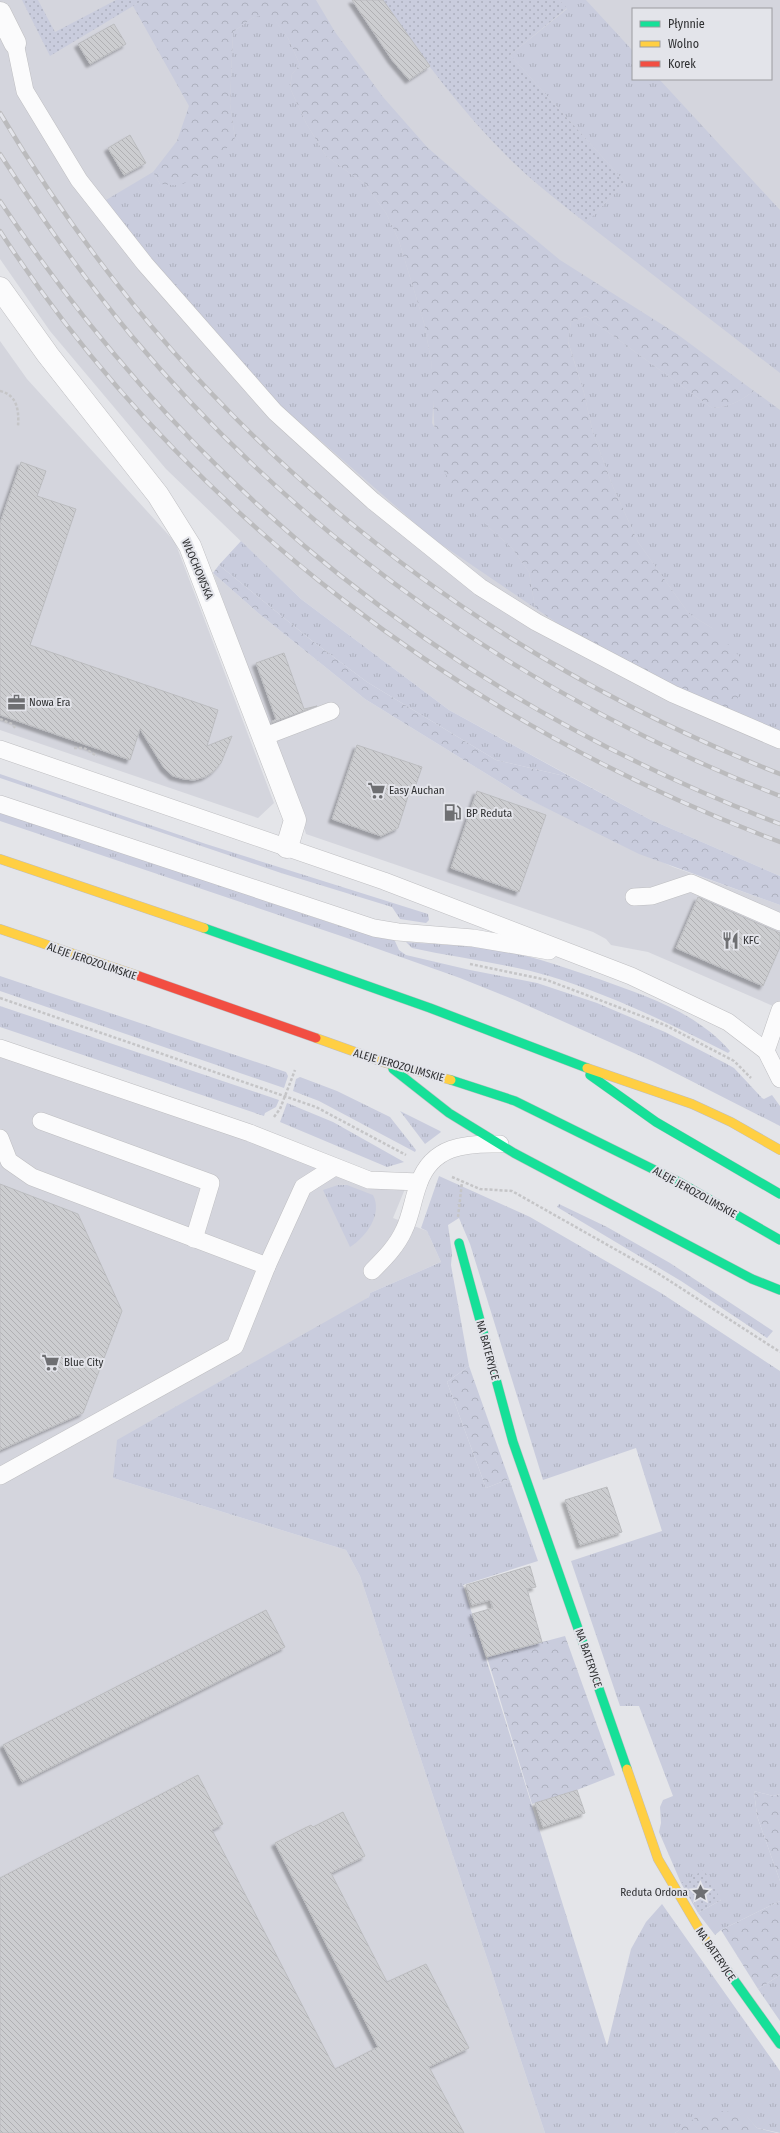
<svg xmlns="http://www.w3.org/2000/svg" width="780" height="2133" viewBox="0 0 780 2133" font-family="'Fira Sans Condensed',sans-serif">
<defs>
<pattern id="grass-tufts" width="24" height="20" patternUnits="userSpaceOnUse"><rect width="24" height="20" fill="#c9ccdd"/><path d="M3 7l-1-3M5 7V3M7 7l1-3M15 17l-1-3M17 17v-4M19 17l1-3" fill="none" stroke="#adb0be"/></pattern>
<pattern id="forest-crowns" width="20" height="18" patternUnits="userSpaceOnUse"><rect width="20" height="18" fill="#c9ccdd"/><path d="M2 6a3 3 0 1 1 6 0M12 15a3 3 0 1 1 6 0" fill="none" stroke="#adb0be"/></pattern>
<pattern id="garden-dots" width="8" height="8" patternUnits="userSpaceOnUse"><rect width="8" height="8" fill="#c9ccdd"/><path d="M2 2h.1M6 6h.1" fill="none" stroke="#adb0be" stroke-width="1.8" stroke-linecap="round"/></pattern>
<pattern id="building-back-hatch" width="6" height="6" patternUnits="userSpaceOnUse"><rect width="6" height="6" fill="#cccdd0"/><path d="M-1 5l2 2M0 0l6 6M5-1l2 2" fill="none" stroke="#b0b0b3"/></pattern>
<filter id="shadow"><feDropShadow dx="-3.5" dy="3.5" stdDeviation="1" flood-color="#0004"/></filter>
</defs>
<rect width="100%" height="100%" fill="#e4e5e9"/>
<g fill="#d4d5dd" fill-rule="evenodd">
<path d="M0,0H780V876L649,819L449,710L301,599L166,469L50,331L0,259ZM633,9H771V79H633Z"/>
<polygon points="0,341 27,379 175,542 274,803 258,818 0,730"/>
<polygon points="213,573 257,612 365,699 524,797 673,867 780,905 780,1009 648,952 611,945 606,939 593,932 306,834 297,801"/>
<polygon points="0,1041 407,1184 393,1218 427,1231 441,1262 370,1293 369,1297 113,1478 346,1550 360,1576 545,2133 0,2133"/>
</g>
<g fill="url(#grass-tufts)">
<polygon points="559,0 586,0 633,51 633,79 659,79 780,210 780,373 586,223 625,182 510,55 567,9"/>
<polygon points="269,12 288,38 300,65 292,74 290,88 306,123 326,156 365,184 386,213 399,241 424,323 431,360 434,393 432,423 487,526 512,548 529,572 535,608 432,538 272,398 138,253 106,200 153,172 160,184 235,138 230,104 233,32 252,18"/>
<path d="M586,316L712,408C730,407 740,401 754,391L780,410V739L729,719L712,628L689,614L638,542L613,487L593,433L584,393L568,341L571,322Z"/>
<polygon points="241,541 301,599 449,710 573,778 496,760 367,682 311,640 219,565"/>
<polygon points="0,774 206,844 428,914 429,920 426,923 400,919 392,907 281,873 0,778"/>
<polygon points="0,812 337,925 394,939 399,950 406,955 470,970 537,983 597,1003 665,1032 725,1063 734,1068 762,1098 764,1099 772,1095 780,1106 780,1126 652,1061 515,1000 460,978 347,938 0,821"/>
<path d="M406,942C440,945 475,945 508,952C539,958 569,969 599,979C646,996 696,1012 730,1051L728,1053C671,1024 611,995 549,976C505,963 457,958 412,948Z"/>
<polygon points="0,976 286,1072 288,1076 284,1088 0,991"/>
<polygon points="0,1006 279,1100 276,1107 265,1113 264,1116 0,1027"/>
<polygon points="300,1077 337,1091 390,1117 416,1150 415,1152 319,1101 293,1091 296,1079"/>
<polygon points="287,1103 333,1122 404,1162 387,1167 280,1122"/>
<polygon points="400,1111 440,1131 441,1132 425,1144"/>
<polygon points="439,1176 530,1217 661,1293 780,1371 780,1794 773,1796 754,1791 757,1816 780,1881 780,1901 721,1930 715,1935 698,1913 721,1900 681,1883 659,1832 661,1823 660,1807 663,1800 673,1796 639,1706 620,1706 571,1561 662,1531 636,1448 543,1480 470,1244 459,1218 448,1225 452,1253 451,1265 469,1366 447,1382 486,1488 509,1479 538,1561 463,1585 607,2046 631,1949 646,1922 662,1904 780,2071 780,2133 757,2128 744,2114 684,2127 675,2133 545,2133 360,1576 346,1550 113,1478 117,1440 369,1297 370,1293 441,1262 427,1231 421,1228"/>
<path d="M338,1185H347L373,1195C383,1214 366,1237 350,1247L323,1190Z"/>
<polygon points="559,1204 607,1227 670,1263 773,1331 767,1338 681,1281 557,1207"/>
<polygon points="780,1975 780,2021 758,1989"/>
</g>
<g fill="url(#forest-crowns)">
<path d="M143,0H316L335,32L383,97L427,147L482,195L560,260L677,334L754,391C740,401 730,407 712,408L586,316L571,322L568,342L584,393L593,433L613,487L638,542L689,614L712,628L740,657L742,687L729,719L606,656L535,608L529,572L512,548L487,526L460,498L436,458L431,360L424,323L399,241L386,213L365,184L326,156L306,123L290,88L292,74L300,65L288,38L269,13L252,18L233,32L230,104L235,138C221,155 202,179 179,185C174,186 166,184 160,184L153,172L177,141L189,106L133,6Z"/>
<polygon points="219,565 311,640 367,682 496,760 573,778 649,819 780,876 780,905 639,854 524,797 365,699 257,612 213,573"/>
<polygon points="469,1366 509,1479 486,1488 447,1382"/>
<polygon points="565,1636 615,1775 577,1790 532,1804 487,1657"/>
<polygon points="754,1791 773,1796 780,1794 780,1881 757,1816"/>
<polygon points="780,1901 780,1975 758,1989 721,1930"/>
<polygon points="723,2111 745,2114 757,2128 777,2133 675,2133 699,2115"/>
</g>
<g fill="url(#garden-dots)">
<polygon points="22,0 38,0 55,32 116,0 143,0 50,56"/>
<path d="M383,0H559L567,8L510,55L625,182L586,223C562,204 538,186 516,165C465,116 422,59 383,0Z"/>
<polygon points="704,1870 721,1900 698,1913 681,1883"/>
</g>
<g fill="url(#building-back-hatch)" stroke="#bbbcbf" filter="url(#shadow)">
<polygon points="352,0 383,0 430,66 409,80 392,60"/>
<polygon points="114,24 126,44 90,64 78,44"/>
<polygon points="130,135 146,163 124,175 108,148"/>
<polygon points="21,462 46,471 37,496 76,509 30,645 218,710 207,746 232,736 221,763 214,771 205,777 194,780 184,779 173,776 164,768 140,729 130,760 0,715 0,523"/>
<polygon points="284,653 304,709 317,706 271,723 271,722 276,719 256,663"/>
<polygon points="357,745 422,767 414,790 410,790 398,828 381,836 332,819"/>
<polygon points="477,791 546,815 519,892 451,868"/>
<polygon points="698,897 780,933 780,947 763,986 676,948"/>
<polygon points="0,1184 78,1214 122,1311 83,1413 0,1450"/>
<polygon points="607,1487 622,1532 580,1545 565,1500"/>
<polygon points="530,1566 536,1587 527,1589 542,1642 487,1657 472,1614 493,1608 490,1600 472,1605 466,1585"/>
<polygon points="266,1610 285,1647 22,1782 3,1745"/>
<polygon points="198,1775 223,1824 212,1830 335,2069 378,2047 275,1843 311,1825 313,1827 343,1812 365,1856 331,1873 387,1982 426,1964 469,2048 429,2067 464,2133 0,2133 0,1878"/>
<polygon points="577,1790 585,1813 543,1827 535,1803"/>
</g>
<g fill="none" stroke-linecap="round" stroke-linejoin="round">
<defs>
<g id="lane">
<polyline points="15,43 25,91 79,180 145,264 275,412 373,501 480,587 536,622 673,694 780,740"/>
<polyline points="263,737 331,711"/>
<polyline points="0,749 384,881 631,976 728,1022 766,1051 780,1079"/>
<polyline points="0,804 374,928 398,932 473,938 549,951"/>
<polyline points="634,897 652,896 691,883 780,922"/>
<polyline points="0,1048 250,1133 369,1180 419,1182"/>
<polyline points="766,1051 780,1010"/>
<polyline points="41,1121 211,1183 194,1239"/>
<polyline points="0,1138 9,1161 32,1177 267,1266"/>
<path d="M372,1271C384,1259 397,1246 404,1230C411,1216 413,1198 419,1183C432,1146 465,1143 500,1144"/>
<polyline points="0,1476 235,1346 267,1266 303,1187 333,1168"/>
</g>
<g id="street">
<polyline points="0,13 15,43"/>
<polyline points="0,288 48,355 158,495 190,546 295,820 287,847"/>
</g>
<g id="fast">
<polyline points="204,928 430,1008 587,1068"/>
<polyline points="393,1069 449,1113 514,1153 752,1279 780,1290"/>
<polyline points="590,1075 656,1122 780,1194"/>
<polyline points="451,1080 515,1101 679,1182 780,1240"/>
<polyline points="459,1243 513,1442 627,1769"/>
<polyline points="707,1942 780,2044"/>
</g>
<g id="slow">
<polyline points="0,859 204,928"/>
<polyline points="0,929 139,976"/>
<polyline points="316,1038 386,1063 451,1080"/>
<polyline points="587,1068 692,1104 731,1122 780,1150"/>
<polyline points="627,1769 658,1859 707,1942"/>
</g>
<polyline id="jam" points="139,976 316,1038"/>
</defs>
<use href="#lane" stroke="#bebec1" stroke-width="18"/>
<use href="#street" stroke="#bebec1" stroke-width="23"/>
<use href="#fast" stroke="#bebec1" stroke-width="10"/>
<use href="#slow" stroke="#bebec1" stroke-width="10"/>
<use href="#jam" stroke="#bebec1" stroke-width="10"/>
<g stroke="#c5c5c7" stroke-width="2.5" stroke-dasharray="3 2" stroke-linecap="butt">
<path d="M0,391C18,395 19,412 18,426"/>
<polyline points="0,719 12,724 16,729"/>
<polyline points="74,748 84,748 97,756"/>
<polyline points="470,964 547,980 665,1025 734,1061 751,1078"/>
<polyline points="0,998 316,1107 406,1155"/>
<polyline points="274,1117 280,1109 295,1070"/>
<polyline points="452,1177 480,1189 512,1191 659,1274 780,1352"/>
<polyline points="458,1217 462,1182"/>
</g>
<use href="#lane" stroke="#fbfbfc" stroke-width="17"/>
<use href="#street" stroke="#fbfbfc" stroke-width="22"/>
<use href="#fast" stroke="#16e098" stroke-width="9"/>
<use href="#slow" stroke="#ffcf43" stroke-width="9"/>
<use href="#jam" stroke="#f24e42" stroke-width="9"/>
<defs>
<g id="rail">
<path d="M0,113C182,419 449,643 780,774"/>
<path d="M0,154C40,216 83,277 130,334C304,542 528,698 780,796"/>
<path d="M0,201C195,494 451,698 780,824"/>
<path d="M0,231C183,513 467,725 780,842"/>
</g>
</defs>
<use href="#rail" stroke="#bbbbbd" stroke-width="4.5"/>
<use href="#rail" stroke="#e3e4ea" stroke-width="3" stroke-dasharray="9" stroke-linecap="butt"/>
</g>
<defs>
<symbol id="office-bare" viewBox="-9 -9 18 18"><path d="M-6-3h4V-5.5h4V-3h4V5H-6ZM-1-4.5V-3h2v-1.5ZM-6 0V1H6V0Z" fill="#6e6f72" stroke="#e3e4ea" stroke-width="2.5" paint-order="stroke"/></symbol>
<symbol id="supermarket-bare" viewBox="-9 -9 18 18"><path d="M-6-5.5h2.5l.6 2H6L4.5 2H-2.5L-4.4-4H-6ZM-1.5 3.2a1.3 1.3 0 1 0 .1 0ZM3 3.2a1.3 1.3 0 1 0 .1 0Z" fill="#6e6f72" stroke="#e3e4ea" stroke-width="2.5" paint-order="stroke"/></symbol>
<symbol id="fuel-bare" viewBox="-9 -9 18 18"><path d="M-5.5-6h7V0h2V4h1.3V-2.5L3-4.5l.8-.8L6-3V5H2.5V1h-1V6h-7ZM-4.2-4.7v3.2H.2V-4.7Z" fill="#6e6f72" stroke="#e3e4ea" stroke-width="2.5" paint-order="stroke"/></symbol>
<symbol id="restaurant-bare" viewBox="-9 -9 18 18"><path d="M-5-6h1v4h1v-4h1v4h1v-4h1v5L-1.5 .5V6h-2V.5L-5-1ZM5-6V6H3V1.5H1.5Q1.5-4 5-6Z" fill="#6e6f72" stroke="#e3e4ea" stroke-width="2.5" paint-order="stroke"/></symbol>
<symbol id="sight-bare" viewBox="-9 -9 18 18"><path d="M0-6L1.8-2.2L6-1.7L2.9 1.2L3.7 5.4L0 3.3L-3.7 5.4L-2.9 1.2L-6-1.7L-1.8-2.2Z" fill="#6e6f72" stroke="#e3e4ea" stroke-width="2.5" paint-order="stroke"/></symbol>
</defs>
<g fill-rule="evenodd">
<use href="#office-bare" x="4" y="690" width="25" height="25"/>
<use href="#supermarket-bare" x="364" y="778" width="25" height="25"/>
<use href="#fuel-bare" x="440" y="800" width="25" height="25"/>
<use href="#restaurant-bare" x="718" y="928" width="25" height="25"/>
<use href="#supermarket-bare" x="38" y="1350" width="25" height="25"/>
<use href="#sight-bare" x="688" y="1880" width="25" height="25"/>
</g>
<g text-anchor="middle" stroke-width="4" stroke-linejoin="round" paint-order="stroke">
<g font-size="11" fill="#2f3032" stroke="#e3e4ea">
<text transform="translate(198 569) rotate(67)" y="4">WŁOCHOWSKA</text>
<text transform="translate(92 961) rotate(19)" y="4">ALEJE JEROZOLIMSKIE</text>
<text transform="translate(399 1065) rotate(16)" y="4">ALEJE JEROZOLIMSKIE</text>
<text transform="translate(695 1192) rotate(29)" y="4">ALEJE JEROZOLIMSKIE</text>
<text transform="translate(488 1350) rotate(75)" y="4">NA BATERYJCE</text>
<text transform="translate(589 1658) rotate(71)" y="4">NA BATERYJCE</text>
<text transform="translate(716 1954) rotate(56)" y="4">NA BATERYJCE</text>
</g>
<g font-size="11" fill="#2f3032" stroke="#e3e4ea" text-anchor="start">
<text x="29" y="706">Nowa Era</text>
<text x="389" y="794">Easy Auchan</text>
<text x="466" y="817">BP Reduta</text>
<text x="743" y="944">KFC</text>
<text x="64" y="1366">Blue City</text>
<text x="688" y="1896" text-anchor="end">Reduta Ordona</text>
</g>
</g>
<rect x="632" y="8" width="140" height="72" fill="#e3e4ea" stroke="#9b9ca0"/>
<rect x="640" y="21" width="20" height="6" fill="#16e098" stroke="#9b9ca0"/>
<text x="668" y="28" font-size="12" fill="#2f3032">Płynnie</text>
<rect x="640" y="41" width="20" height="6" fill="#ffcf43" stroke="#9b9ca0"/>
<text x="668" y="48" font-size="12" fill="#2f3032">Wolno</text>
<rect x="640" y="61" width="20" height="6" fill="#f24e42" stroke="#9b9ca0"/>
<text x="668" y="68" font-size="12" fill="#2f3032">Korek</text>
</svg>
